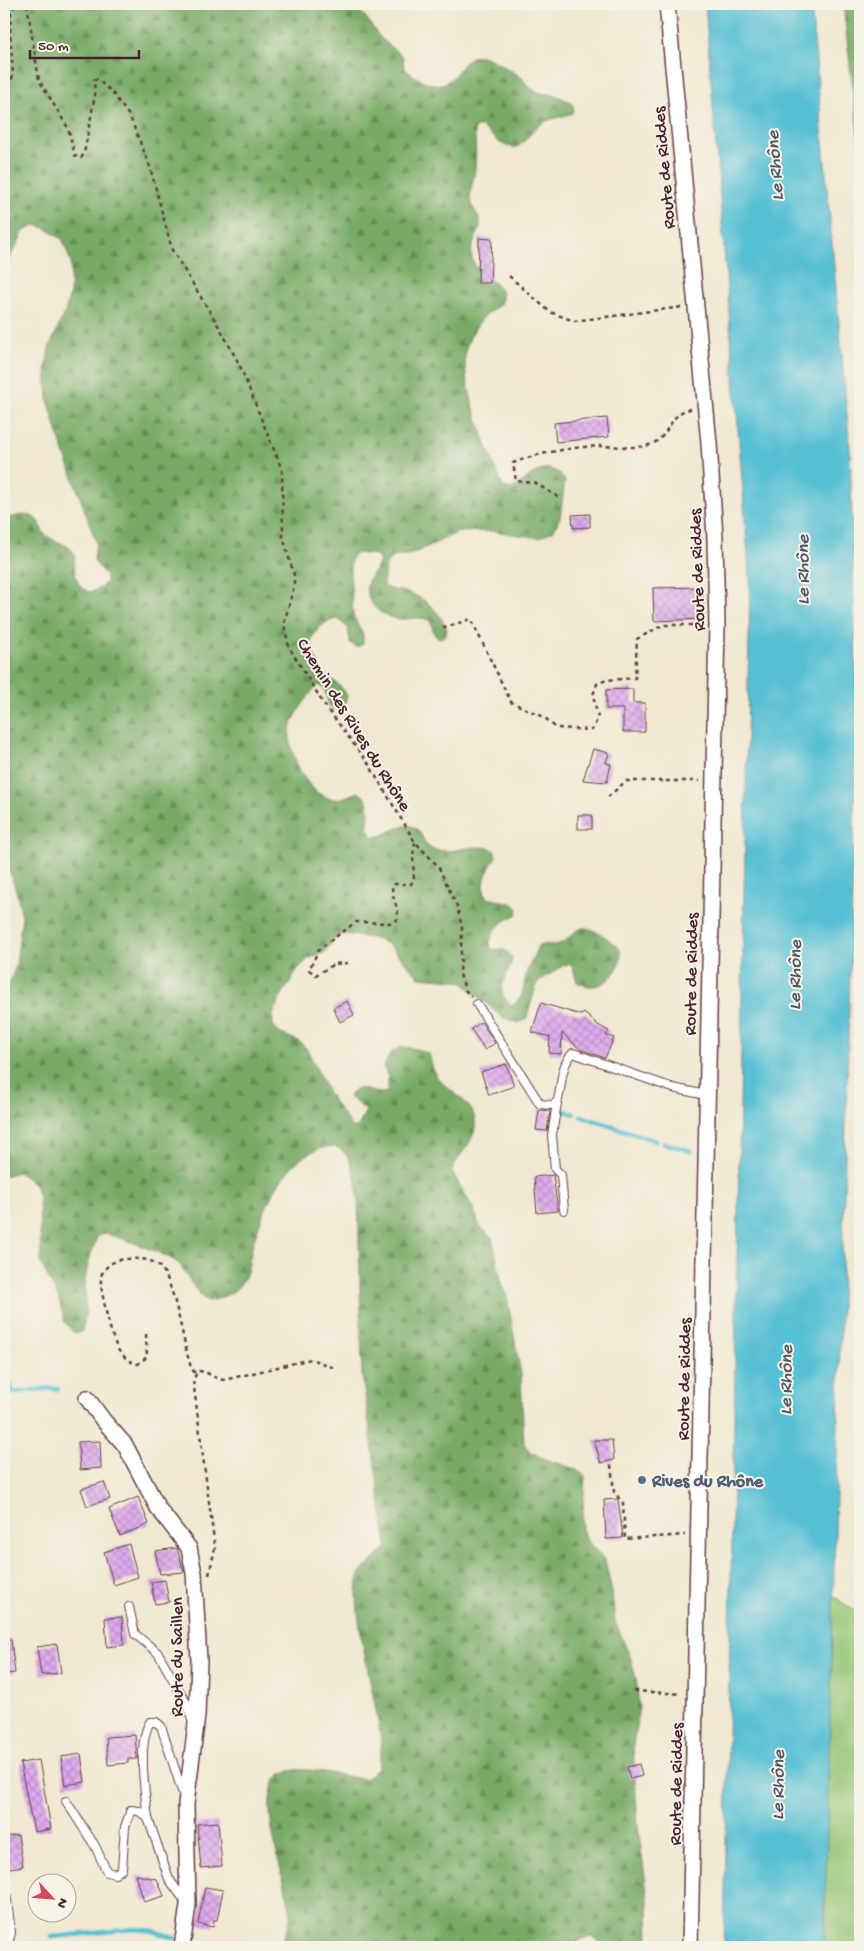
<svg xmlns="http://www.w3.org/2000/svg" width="864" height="1951" viewBox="0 0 864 1951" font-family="'Gochi Hand',sans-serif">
<defs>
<pattern id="forest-firs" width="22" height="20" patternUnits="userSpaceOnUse" patternTransform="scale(1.25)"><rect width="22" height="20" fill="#78aa66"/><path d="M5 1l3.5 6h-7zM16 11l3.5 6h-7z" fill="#648a54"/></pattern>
<pattern id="building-cross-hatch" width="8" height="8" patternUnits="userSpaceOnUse" patternTransform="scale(1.25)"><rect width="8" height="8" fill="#deaaee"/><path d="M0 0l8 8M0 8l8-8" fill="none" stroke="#b68ac1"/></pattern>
</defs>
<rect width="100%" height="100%" fill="#f7f3e8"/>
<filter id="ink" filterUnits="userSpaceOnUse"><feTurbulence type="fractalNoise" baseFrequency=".02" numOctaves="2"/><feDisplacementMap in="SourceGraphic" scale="10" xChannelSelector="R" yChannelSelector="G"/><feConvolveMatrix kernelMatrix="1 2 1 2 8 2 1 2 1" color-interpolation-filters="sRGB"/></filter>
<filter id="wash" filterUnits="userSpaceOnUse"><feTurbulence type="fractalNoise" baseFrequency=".0096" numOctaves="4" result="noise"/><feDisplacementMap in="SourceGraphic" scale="20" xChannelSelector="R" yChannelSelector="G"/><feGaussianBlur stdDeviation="1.12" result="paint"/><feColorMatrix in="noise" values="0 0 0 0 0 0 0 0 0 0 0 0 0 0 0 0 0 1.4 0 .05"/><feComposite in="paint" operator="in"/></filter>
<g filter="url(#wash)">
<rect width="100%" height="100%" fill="#f0e8d0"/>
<polygon fill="#95c575" stroke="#707250" points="832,1595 860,1615 860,1947 824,1947"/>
<g fill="url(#forest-firs)" stroke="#616448">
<path d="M4,4H313C325,10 342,3 356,9C367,14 371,27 379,36C386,43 395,50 403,57L404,68C415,78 438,93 452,78C462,69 466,51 485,57C492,59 516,73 522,78C525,82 528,87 532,89C540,95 549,93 558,96C563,98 567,101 572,103L574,109L572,113C560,118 548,118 538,126C529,134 525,144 514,148L500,143L482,127H476L474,130C476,143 476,156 475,168C475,178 468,192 471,202C473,211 481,216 480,226C478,238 469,245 472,258C475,274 505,284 502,298C501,307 493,309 487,314C478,322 471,334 467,345C456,376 491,456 503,487L512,489L534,473L548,468L559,473L565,481L560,517L554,530L539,538L492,531L459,532L412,554L393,557L386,565L383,585C390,591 400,590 409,593C427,599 441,613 447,630L445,636L440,638L435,636L430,621C421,615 410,620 399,619C382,618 361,600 368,582C370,575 377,569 380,561L376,555L357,553L351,559L350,569L353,615L363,635V644L357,647L350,643L348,628L338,619C323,621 318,628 311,640C313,652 316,665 325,674C334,682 342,685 347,696L345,704L335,709L329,706L324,688L318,685C309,693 291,720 290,731C287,753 310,801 336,799C343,799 351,794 358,792C373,801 369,813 367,828L373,837C386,837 397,824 410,826C424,828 421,846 433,849C453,856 475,841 494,850L496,856C489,870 480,881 486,897C497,903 511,898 518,909L517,914C501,923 491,928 490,946L494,950C504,948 507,950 512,959C508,980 492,989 511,1005L515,1004L522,995L526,974L538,946C547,943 555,947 564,942C571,937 576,927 586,928C593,929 601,934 607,938C610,941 616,944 619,948C626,961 612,981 599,985C591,987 584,986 577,982L573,968L569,964L562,966L537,983L526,1020L518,1023L503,1018L463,983L454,980L419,977L389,945L378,939L345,934L336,937L325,952L308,959L297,970L280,998L273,1015V1025L279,1033L298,1041L307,1049L328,1093L352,1128L358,1127L366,1110L349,1097C357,1078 375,1099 388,1091V1077L384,1068C390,1043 408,1044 429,1054C432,1062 431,1068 436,1076C448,1093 478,1102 475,1127C474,1144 456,1155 452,1172L473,1208L480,1227L492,1237L502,1286L507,1297L521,1374L524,1444C538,1464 569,1461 585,1476L582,1529L587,1541L605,1560L612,1592L615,1622L630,1656L636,1678L639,1707L633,1746L638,1828L648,1898L649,1947H601L599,1941L593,1937L582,1939L573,1947H278C285,1935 290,1927 290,1912C289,1884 246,1781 289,1771C309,1766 344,1777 365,1779L378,1769C379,1762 381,1753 381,1746C381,1712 344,1595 362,1571C369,1563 379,1556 387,1547L362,1375L358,1195C355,1178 351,1142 327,1147C284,1154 263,1210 252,1247C250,1256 249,1268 245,1277C238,1292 224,1298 208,1301C193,1291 190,1278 180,1265C172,1255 118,1237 104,1233L97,1237C92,1251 86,1268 85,1283C85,1300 87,1315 82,1331L75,1334L65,1322L58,1297L41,1264L39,1198L35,1184L18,1172L4,1176V998L16,965L22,916L16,890L4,856V520C14,516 32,510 39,523C41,527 42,533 47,536C58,544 68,542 75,555C70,578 85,607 106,582V576L94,561L96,542L60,441L48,400L46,369L49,348L65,312L70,293L71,263L63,240L47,229L36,225L24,231L4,269Z"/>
<polygon points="843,4 860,4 860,155"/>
</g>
<polygon fill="#57c0d4" stroke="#507080" points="705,4 811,4 850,449 857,707 824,1947 724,1947 750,582"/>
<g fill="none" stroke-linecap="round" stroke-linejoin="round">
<g stroke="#57c0d4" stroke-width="4.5">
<polyline points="562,1110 574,1114"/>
<polyline points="581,1116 656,1141"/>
<polyline points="664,1143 691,1151"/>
<path d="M4,1379L10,1384L13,1392C32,1393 38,1386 58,1389"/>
<polyline points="52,1937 135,1929 154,1931 175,1938"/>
<polyline points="189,1943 213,1947"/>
</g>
</g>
<g id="blocks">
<g fill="url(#building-cross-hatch)">
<polygon points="479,238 492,239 490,283 478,283"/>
<polygon points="607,418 609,437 556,442 554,423"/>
<polygon points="590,514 590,527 573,528 572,515"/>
<polygon points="702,587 704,619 654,621 653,588"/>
<polygon points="633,689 633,703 645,703 645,732 623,732 623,709 606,709 606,690"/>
<polygon points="593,749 609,753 606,763 611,764 607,782 583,780"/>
<rect x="578" y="815" width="14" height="14"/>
<polygon points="347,1001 354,1015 340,1022 333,1008"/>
<polygon points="541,1003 581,1015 584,1013 598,1025 609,1031 606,1035 614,1038 605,1058 580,1049 562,1033 561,1054 549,1053 550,1037 532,1032"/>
<polygon points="481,1022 495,1043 485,1050 471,1029"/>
<polygon points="506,1064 514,1086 489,1095 481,1072"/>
<polygon points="539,1110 550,1111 547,1131 536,1130"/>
<polygon points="553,1175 558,1211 537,1213 534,1177"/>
<polygon points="594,1440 612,1440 614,1460 601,1463"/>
<polygon points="100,1441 101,1468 80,1470 78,1442"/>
<polygon points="104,1482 110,1499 87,1506 81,1489"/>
<polygon points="138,1497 149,1524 120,1536 109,1509"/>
<polygon points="618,1499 623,1538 606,1539 604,1500"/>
<polygon points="129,1544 138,1577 114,1585 104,1552"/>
<polygon points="177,1548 184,1572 160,1574 155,1551"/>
<polygon points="165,1580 169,1602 155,1604 151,1582"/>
<polygon points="122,1617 124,1645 107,1647 105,1618"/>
<polygon points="11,1639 15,1673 4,1674 4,1640"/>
<polygon points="57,1644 61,1673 41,1675 37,1647"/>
<polygon points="135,1735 137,1759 128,1759 128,1763 108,1765 106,1737"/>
<polygon points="81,1754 85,1782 65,1785 61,1757"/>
<polygon points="39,1760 51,1829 34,1832 20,1763"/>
<polygon points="639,1764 642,1776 630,1779 627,1767"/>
<polygon points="218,1822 222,1866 201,1868 197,1824"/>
<polygon points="18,1835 23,1866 4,1869 4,1837"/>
<polygon points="136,1875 157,1879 164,1896 144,1902"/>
<polygon points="205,1887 223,1890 217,1920 214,1920 213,1927 198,1924"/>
</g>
</g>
</g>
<g filter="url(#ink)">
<use href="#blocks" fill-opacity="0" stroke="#633d44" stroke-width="1"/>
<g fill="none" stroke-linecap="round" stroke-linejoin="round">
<defs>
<g id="lane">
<path d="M477,1004L540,1104L550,1105L557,1103C563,1085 559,1067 573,1053L673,1088L706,1095"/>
<polyline points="557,1103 552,1135 555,1169 561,1175 564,1210"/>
<polyline points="129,1607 135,1634 158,1653 187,1704 192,1720"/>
<polyline points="66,1801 95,1846 107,1872 115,1874 122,1869 125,1827 131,1810 139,1811 148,1818 169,1879 185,1901"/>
<path d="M148,1818C145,1793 137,1744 150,1722H156L161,1726L184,1797"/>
<polyline points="4,1876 11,1933 7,1947"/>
</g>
<g id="street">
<polyline points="667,4 709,443 715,538 717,625 690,1947"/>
<polyline points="87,1398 103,1420 125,1445 158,1508 189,1548 194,1573 199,1660 197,1716 186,1804 188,1905 182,1947"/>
</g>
</defs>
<use href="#lane" stroke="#633d44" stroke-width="10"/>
<use href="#street" stroke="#633d44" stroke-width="18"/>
<g stroke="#633d44" stroke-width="2.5" stroke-dasharray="4 4" stroke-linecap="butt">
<polyline points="27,4 39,80 68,128 75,156 81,158 84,154 95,95 94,80 97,79 111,91 130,117 150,167 172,250 221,330 240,366 282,470 283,537 294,575 294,586 284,624 289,647 323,703 368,763 415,842 438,866 457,906 462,928 460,974 465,990 471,997"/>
<polyline points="4,119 13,73 10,32 11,13 16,4"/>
<polyline points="509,276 550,312 574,321 683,307"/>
<path d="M558,497L535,483L516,481L513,463C538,453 572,447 599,446C613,446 637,449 649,445C670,439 669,411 691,409"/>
<polyline points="443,628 471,619 511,702 544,717 556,728 592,730 598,718 593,695 597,684 606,680 635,678 637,639 663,625 704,625"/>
<polyline points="608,797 626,781 700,781"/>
<path d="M348,963L334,964L316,975L309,970L319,949L356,922L390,923L397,920C401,907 389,897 393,884H411L414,880L413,855L415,842"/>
<path d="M146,1334L147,1357L138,1364C130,1363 124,1357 119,1351C112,1342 99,1287 101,1276C106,1264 116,1259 128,1259C139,1258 153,1259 161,1268C175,1284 183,1344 191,1367L196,1375"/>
<polyline points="611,1465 614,1492 623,1503 625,1539 685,1535"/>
<path d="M209,1575L215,1548L193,1380L198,1371C209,1371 213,1379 224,1380L311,1359L335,1368"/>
<polyline points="634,1691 681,1694"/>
</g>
<use href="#lane" stroke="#fff" stroke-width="8"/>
<use href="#street" stroke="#fff" stroke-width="15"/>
</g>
</g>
<circle fill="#5c6f8a" stroke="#f7f3e8" stroke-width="2" cx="642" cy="1480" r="5"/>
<g text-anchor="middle" stroke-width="4" stroke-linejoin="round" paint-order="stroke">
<g font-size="18" fill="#4a1f2b" stroke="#f7f3e8">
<text transform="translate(663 168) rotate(-95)" y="6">Route de Riddes</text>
<text transform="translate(696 570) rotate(-92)" y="6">Route de Riddes</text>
<text transform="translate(355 724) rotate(58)" y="6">Chemin des Rives du Rhône</text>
<text transform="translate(690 974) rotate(-89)" y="6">Route de Riddes</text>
<text transform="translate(683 1379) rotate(-89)" y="6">Route de Riddes</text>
<text transform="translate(176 1657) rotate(-90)" y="6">Route du Saillen</text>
<text transform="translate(675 1784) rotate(-89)" y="6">Route de Riddes</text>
</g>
<g font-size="18" font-weight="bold" fill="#4e5e75" stroke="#f7f3e8" text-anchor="start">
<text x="652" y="1486">Rives du Rhône</text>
</g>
<g font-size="19" font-style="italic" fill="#4f5766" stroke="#f7f3e8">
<text transform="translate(773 166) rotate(-94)" y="7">Le Rhône</text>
<text transform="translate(801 570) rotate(-90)" y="7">Le Rhône</text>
<text transform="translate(793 975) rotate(-89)" y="7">Le Rhône</text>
<text transform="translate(784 1380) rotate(-89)" y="7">Le Rhône</text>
<text transform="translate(776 1785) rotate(-89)" y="7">Le Rhône</text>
</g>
</g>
<rect width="864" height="1951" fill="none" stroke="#f7f3e8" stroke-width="20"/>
<g transform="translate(52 1898) rotate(116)"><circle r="24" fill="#f7f3e8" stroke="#b29e9c"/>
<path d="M0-4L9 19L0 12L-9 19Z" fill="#d1495b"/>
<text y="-8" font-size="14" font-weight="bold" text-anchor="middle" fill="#4a1f2b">N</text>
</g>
<path d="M30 50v8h109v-8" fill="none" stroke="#4a1f2b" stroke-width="2.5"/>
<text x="38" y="50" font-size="15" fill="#4a1f2b" stroke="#f7f3e8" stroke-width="4" paint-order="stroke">50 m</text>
</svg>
